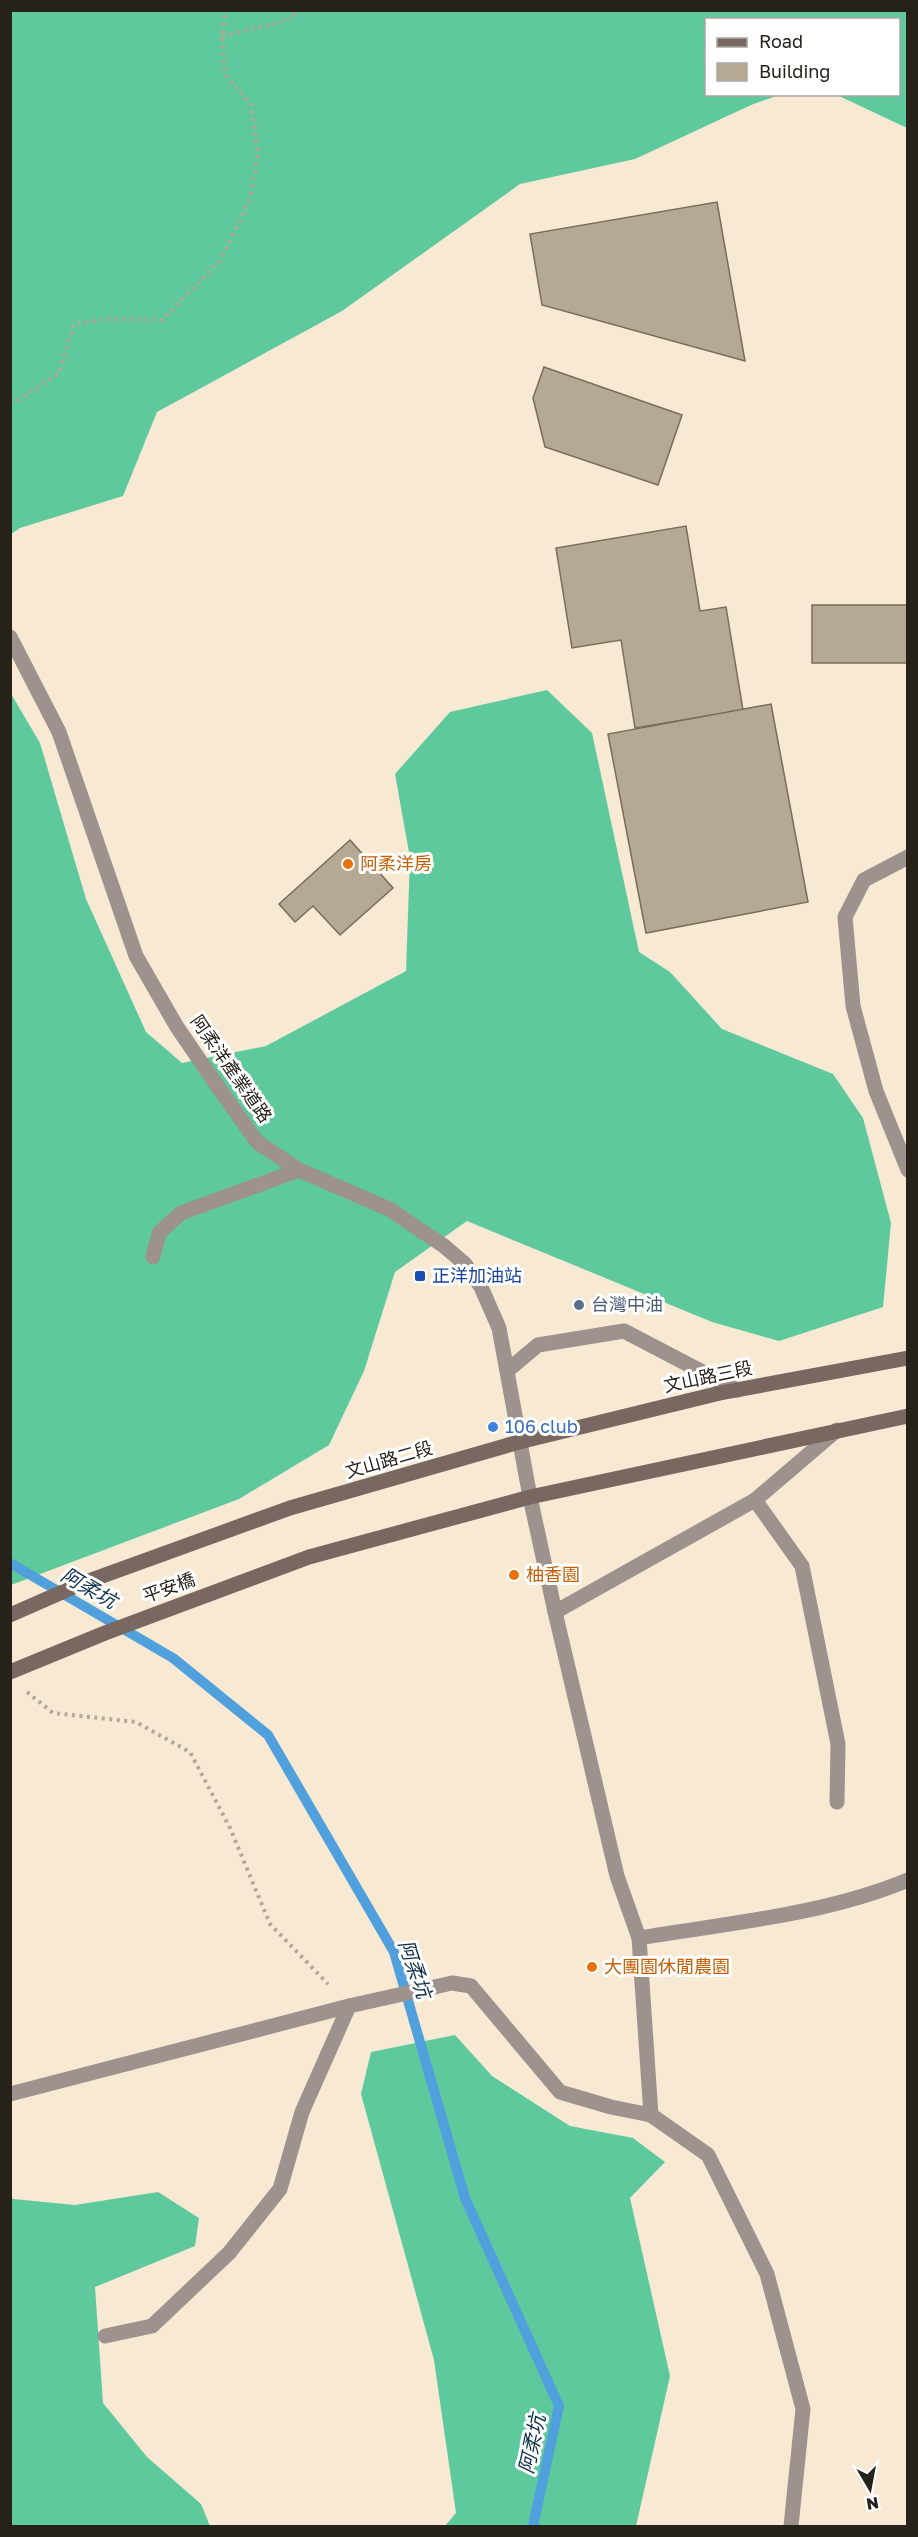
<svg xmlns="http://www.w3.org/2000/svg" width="918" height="2537" viewBox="0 0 918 2537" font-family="'Golos Text','Noto Sans TC',sans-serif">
<rect width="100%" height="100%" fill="#f7e9d2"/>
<g fill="#5dc99d">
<polygon points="11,10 907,11 907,128 837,95 898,94 898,20 706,20 706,94 779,95 751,105 635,159 520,184 342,311 157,412 123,496 20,528 11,534"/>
<polygon points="547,690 592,733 639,952 670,972 722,1029 833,1074 863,1118 891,1223 883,1307 779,1341 712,1322 467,1221 395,1272 364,1371 329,1445 239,1499 11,1585 10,692 40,743 86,899 146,1032 182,1063 266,1046 406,971 410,858 395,774 450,712"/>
<polygon points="455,2035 492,2076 570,2126 633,2138 665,2162 630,2198 670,2376 636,2526 445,2526 456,2513 434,2360 361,2094 371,2052"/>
<polygon points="158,2192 199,2218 195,2246 95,2287 103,2403 147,2457 201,2504 210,2526 11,2526 10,2196 13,2199 75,2205"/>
</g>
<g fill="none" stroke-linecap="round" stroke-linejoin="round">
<polyline stroke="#50a0dd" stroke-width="10" points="10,1563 173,1658 268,1735 394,1952 465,2198 559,2406 533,2526"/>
</g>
<g fill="#b6a993" stroke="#796d59" stroke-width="1.5">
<polygon points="717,202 745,361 542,305 530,234"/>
<polygon points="544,367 682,415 658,485 545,447 533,398"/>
<polygon points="686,526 700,611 726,607 743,710 635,728 621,640 572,648 556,548"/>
<rect x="812" y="605" width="96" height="58"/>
<polygon points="771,704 808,902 646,933 608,734"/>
<polygon points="350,840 393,888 340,935 313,906 295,922 279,904"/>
</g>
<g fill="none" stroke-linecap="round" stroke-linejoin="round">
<g stroke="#b3a896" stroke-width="4" stroke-dasharray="3 4.5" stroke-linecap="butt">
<polyline points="222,36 286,21 301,10"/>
<polyline points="10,401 19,400 59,373 74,324 108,319 162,320 220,261 250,199 258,153 251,105 225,74 222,36 226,10"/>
<polyline points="27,1692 53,1713 136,1722 190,1752 230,1828 270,1924 328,1984"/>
</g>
<g stroke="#9d928d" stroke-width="15">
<polyline points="507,1371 538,1345 624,1331 737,1390"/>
<polyline points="755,1500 802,1566 838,1744 837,1802"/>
<polyline points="555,1612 755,1500 837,1430"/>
<polyline points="105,2336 152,2326 229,2253 280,2189 302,2112 349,2006"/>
</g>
<g stroke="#9d928d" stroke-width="15">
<polyline points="10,637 59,732 136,956 177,1027 218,1087 257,1142 299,1170 389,1209 444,1246 465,1264 481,1287 499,1328 530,1497 555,1612 617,1876 639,1938 651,2115 708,2155 767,2274 803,2409 791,2526"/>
<polyline points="908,857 864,880 845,917 853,1006 876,1091 908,1170"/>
<polyline points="153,1257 159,1233 181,1213 299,1170"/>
<path d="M639,1938C728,1923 824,1915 908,1880"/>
<polyline points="10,2094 349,2006 452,1983 471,1986 560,2092 611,2107 651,2115"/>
</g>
<g stroke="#786861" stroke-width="15">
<polyline points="10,1615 83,1583 290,1508 519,1442 720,1393 908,1358"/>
<polyline points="10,1672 105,1633 309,1557 530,1497 908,1416"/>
</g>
</g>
<g fill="#e8710a" stroke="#fff" stroke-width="2">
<circle cx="348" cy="864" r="6"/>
<circle cx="514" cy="1575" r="6"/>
<circle cx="592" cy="1967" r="6"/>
</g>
<rect fill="#1a4fb4" stroke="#fff" stroke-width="2" x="414" y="1270" width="12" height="12" rx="3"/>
<circle fill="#5c6f8a" stroke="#fff" stroke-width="2" cx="579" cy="1305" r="6"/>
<circle fill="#3f7fe0" stroke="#fff" stroke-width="2" cx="493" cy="1427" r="6"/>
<g text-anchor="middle" stroke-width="6" stroke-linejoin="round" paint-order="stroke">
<g font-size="18" fill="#c56008" stroke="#fff" text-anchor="start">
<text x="360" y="870">阿柔洋房</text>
<text x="526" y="1581">柚香園</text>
<text x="604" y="1973">大團園休閒農園</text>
</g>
<g font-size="18" fill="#262119" stroke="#fff">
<text transform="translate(231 1069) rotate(55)" y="6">阿柔洋產業道路</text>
<text transform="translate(708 1377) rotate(-12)" y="6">文山路三段</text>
<text transform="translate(389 1460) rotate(-16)" y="6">文山路二段</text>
<text transform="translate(169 1588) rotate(-20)" y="6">平安橋</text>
</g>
<g font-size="18" fill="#164399" stroke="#fff" text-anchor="start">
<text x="432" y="1282">正洋加油站</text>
</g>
<g font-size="18" fill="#4e5e75" stroke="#fff" text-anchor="start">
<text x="591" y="1311">台灣中油</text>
</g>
<g font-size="18" fill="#366cbe" stroke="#fff" text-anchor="start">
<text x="505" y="1433">106 club</text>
</g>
<g font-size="20" font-style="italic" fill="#0c2e47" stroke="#fff">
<text transform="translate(89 1588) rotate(30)" y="7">阿柔坑</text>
<text transform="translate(415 1969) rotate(71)" y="7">阿柔坑</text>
<text transform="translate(532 2444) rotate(-78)" y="7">阿柔坑</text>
</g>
</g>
<rect width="918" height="2537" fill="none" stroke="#262119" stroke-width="24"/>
<rect x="705" y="18" width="195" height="78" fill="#ffffff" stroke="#a8a6a3" stroke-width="1.5"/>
<rect x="717" y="38" width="30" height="9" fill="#786861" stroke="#a8a6a3" stroke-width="1.5"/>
<text x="759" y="48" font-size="18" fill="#262119">Road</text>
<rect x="717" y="63" width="30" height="18" fill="#b6a993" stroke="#a8a6a3" stroke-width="1.5"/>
<text x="759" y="78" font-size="18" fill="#262119">Building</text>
<g transform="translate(870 2489) rotate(170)" stroke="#ffffff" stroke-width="4.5" paint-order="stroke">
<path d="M0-4.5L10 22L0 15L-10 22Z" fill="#262119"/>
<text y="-9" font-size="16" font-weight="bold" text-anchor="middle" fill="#262119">N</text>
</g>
</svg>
